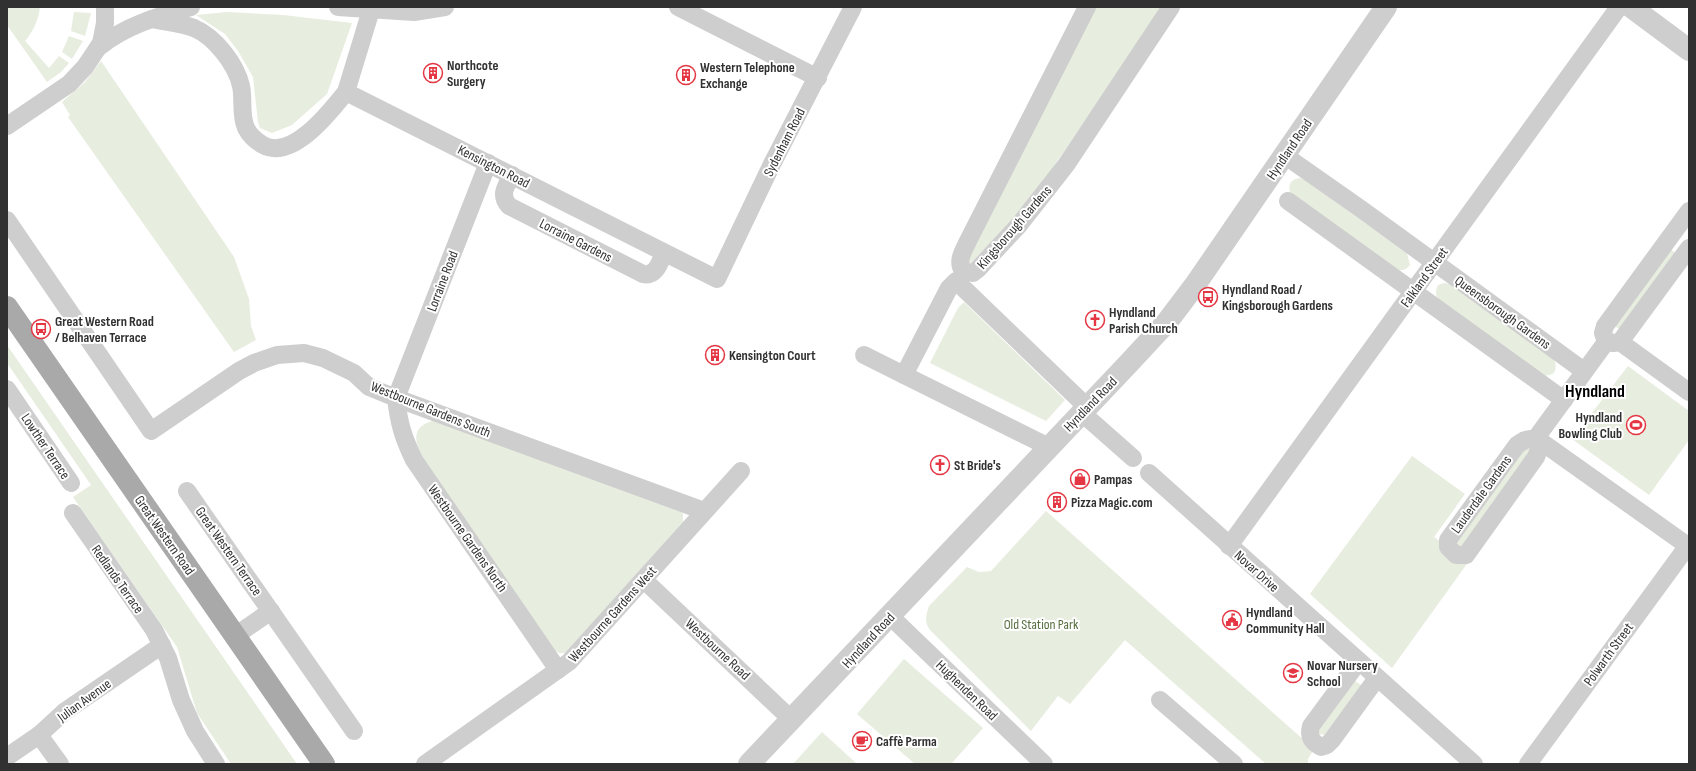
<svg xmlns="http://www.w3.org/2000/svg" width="1696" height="771" viewBox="0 0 1696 771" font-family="'Sofia Sans Condensed',sans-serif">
<rect width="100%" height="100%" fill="#fff"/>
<g fill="#e7eddf">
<path d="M7,7H40C38,21 34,30 25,41L49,68L59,56L69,63L61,72L47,82L7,25Z"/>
<polygon points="1095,7 1162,7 1043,182 1018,215 971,263 969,263 967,256"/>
<polygon points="74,12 91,13 85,36 71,31"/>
<polygon points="227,12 283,15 352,23 327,94 292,125 272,133 260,128 258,122 253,77 238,51 225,34 196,15"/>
<polygon points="69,36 83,41 72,59 62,52"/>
<polygon points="101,61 234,257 249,299 251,326 256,340 234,352 68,117 70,115 62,102 85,82"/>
<path d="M1300,178L1305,180L1407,253L1410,265C1406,270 1402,271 1396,270L1290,193C1288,184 1291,179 1300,178Z"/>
<polygon points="1671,249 1676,254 1619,329 1615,326"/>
<path d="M1444,283L1449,284L1553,358C1559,368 1555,378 1542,375L1440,302C1435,296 1435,292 1438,285Z"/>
<polygon points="964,302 1065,400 1046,421 930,363 958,308"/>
<polygon points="7,345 297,764 231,764 197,713 177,647 73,497 91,485 7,363"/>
<polygon points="1628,366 1689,411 1689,440 1649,495 1572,439"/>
<path d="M432,421H437L681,512L683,514V522L566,653H559L555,650L423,460C416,444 409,428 432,421Z"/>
<polygon points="1526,446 1531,449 1463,547 1459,547 1456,544 1456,538"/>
<polygon points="1412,456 1465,494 1434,537 1469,561 1392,668 1310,594"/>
<path d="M1046,511L1314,749L1308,759V764H1266L1125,640L1070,704L1058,696L1031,731L930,630C924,622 926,615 929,606L967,567L979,572L991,571Z"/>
<polygon points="904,659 983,728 951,764 915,764 857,714"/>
<polygon points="1355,681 1361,685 1360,689 1326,735 1319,734 1319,727"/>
<polygon points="822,732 857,764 793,764"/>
</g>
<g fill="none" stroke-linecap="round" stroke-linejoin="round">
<g stroke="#cecece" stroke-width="18">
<polyline points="338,7 414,12 445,7"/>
<polyline points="678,7 818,78"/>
<path d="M1087,7L968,241C964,250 956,261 963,271L973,273L978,269L1019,225L1066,165L1171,7"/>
<polyline points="371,10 346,92 717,279 772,164 853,7"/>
<path d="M152,19C166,22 181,23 194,28C215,37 236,64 241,86C244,99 240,115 246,128C250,136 256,141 263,145C292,161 330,112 346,92"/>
<path d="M99,47C125,26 158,16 191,7"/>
<polyline points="7,126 69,84 85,67 101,43 105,23 105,7"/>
<polyline points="1284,155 1361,209 1584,371"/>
<path d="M488,163L396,398C399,424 403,437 414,460L558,670"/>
<path d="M512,175C506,186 499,195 509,206L643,274C656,277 660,262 664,253"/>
<polyline points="1288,201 1564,400"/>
<polyline points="7,220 151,431 239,371 254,363 277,355 304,353 323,358 354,373 369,387 396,398 704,511"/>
<polyline points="1606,342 1603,333 1605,326 1689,211"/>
<polyline points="1606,342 1613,343 1620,342 1689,248"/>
<polyline points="1620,342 1689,392"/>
<polyline points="864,355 904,375"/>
<polyline points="7,389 71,483"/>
<polyline points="1082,413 1133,458"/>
<polyline points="1536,438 1539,449 1536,457 1466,555 1456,555 1448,547 1448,540 1517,445 1525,440 1536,438 1606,342"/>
<polyline points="1536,438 1688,546"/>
<polyline points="1049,447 904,375 949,288 956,281 1087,407"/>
<polyline points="1149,473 1474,764"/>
<polyline points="187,491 354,731"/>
<polyline points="73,513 154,630 168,658 181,700 195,731 216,764"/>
<polyline points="1229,546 1619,7"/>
<polyline points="644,580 792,720"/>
<polyline points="890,616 1044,764"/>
<polyline points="235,636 271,611"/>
<path d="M1359,661L1311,726C1308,737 1312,742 1321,747L1327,745L1332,740L1377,678"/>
<polyline points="1160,700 1234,764"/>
<polyline points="39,735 60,764"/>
<polyline points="7,757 39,735 64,712 162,645"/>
<polyline points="425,764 569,662 741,471"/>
<polyline points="1528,764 1689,544"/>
</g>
<g stroke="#cecece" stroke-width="22">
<polyline points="1631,7 1689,50"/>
<polyline points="749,764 1129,363 1167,322 1195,285 1386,7"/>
</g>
<polyline stroke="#a9a9a9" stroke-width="22" points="7,307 324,764"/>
</g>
<defs>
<symbol id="building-ring" viewBox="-11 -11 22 22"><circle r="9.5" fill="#fff" stroke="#e43743" stroke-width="1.5"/><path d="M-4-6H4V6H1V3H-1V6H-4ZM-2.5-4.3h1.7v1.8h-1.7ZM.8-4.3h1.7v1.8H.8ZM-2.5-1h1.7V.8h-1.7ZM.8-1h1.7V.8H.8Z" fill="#e43743"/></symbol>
<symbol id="bus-ring" viewBox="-11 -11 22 22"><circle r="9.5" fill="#fff" stroke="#e43743" stroke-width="1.5"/><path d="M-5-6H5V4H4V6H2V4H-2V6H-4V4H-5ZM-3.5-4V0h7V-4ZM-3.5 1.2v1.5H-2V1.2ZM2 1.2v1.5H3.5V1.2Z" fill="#e43743"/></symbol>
<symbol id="church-ring" viewBox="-11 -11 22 22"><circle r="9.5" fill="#fff" stroke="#e43743" stroke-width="1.5"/><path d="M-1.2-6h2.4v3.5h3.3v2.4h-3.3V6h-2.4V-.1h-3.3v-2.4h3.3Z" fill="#e43743"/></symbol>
<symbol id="stadium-ring" viewBox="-11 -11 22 22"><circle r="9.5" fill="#fff" stroke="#e43743" stroke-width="1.5"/><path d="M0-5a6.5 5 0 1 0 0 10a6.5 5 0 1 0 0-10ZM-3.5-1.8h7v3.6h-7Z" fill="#e43743"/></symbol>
<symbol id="shop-ring" viewBox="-11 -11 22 22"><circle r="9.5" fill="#fff" stroke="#e43743" stroke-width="1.5"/><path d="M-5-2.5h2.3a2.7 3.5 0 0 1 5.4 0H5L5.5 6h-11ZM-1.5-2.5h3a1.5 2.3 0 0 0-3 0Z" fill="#e43743"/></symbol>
<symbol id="civic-ring" viewBox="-11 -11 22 22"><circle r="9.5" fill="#fff" stroke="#e43743" stroke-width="1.5"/><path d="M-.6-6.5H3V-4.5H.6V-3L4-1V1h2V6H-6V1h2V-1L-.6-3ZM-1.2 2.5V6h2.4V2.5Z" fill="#e43743"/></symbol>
<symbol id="school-ring" viewBox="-11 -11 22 22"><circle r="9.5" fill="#fff" stroke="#e43743" stroke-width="1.5"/><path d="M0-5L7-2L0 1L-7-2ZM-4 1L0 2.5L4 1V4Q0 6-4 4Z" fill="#e43743"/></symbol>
<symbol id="cafe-ring" viewBox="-11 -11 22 22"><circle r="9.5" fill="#fff" stroke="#e43743" stroke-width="1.5"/><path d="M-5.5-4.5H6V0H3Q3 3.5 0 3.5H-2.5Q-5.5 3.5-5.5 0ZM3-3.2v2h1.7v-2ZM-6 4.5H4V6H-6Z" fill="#e43743"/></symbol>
</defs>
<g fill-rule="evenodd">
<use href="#building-ring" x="422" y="62" width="22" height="22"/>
<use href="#building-ring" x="675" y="64" width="22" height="22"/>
<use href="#bus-ring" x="1197" y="286" width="22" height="22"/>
<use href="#church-ring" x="1084" y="309" width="22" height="22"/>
<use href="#bus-ring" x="30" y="318" width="22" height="22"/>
<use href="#building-ring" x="704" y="344" width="22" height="22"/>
<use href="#stadium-ring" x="1625" y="414" width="22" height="22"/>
<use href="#church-ring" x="929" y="454" width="22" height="22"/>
<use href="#shop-ring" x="1069" y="468" width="22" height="22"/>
<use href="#building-ring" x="1046" y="491" width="22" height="22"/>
<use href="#civic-ring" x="1221" y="609" width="22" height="22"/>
<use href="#school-ring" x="1282" y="662" width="22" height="22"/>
<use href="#cafe-ring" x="851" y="730" width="22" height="22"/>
</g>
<g text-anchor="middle" stroke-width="4" stroke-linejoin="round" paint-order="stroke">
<g font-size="14" font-weight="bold" fill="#313131" stroke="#fff" text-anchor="start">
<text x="447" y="70">Northcote<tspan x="447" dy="16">Surgery</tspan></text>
<text x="700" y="72">Western Telephone<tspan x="700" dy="16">Exchange</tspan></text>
<text x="1222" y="294">Hyndland Road /<tspan x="1222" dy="16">Kingsborough Gardens</tspan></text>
<text x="1109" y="317">Hyndland<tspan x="1109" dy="16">Parish Church</tspan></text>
<text x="55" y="326">Great Western Road<tspan x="55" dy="16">/ Belhaven Terrace</tspan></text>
<text x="729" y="360">Kensington Court</text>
<text x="1622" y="422" text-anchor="end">Hyndland<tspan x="1622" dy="16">Bowling Club</tspan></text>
<text x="954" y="470">St Bride's</text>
<text x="1094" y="484">Pampas</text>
<text x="1071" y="507">Pizza Magic.com</text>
<text x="1246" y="617">Hyndland<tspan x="1246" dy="16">Community Hall</tspan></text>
<text x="1307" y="670">Novar Nursery<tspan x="1307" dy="16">School</tspan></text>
<text x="876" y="746">Caffè Parma</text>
</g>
<g font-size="14" fill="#313131" stroke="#fff">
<text transform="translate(784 142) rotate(-63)" y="5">Sydenham Road</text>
<text transform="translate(1289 149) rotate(-56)" y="5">Hyndland Road</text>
<text transform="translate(494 166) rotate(27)" y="5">Kensington Road</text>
<text transform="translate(1014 227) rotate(-49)" y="5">Kingsborough Gardens</text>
<text transform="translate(576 240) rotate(27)" y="5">Lorraine Gardens</text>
<text transform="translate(1424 277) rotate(-54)" y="5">Falkland Street</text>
<text transform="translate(442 281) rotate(-69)" y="5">Lorraine Road</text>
<text transform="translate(1503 312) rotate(36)" y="5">Queensborough Gardens</text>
<text transform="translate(1090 404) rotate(-46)" y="5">Hyndland Road</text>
<text transform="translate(431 409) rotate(22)" y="5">Westbourne Gardens South</text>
<text transform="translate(46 446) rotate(56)" y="5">Lowther Terrace</text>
<text transform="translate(1481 494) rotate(-54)" y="5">Lauderdale Gardens</text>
<text transform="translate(165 535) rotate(55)" y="5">Great Western Road</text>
<text transform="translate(468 538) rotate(55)" y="5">Westbourne Gardens North</text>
<text transform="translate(229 551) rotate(55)" y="5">Great Western Terrace</text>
<text transform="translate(1257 571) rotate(42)" y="5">Novar Drive</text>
<text transform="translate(118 579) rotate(55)" y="5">Redlands Terrace</text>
<text transform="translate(612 614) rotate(-48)" y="5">Westbourne Gardens West</text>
<text transform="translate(868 640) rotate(-47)" y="5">Hyndland Road</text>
<text transform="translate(718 649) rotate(43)" y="5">Westbourne Road</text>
<text transform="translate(1608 654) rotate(-54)" y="5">Polwarth Street</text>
<text transform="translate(967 690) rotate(44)" y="5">Hughenden Road</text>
<text transform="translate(84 700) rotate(-36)" y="5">Julian Avenue</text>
</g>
<g font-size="14" fill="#546d3e" stroke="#fff">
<text x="1041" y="629">Old Station Park</text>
</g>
<g font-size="18" font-weight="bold" fill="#000" stroke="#fff">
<text x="1595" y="397">Hyndland</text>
</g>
</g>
<rect width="1696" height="771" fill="none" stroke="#313131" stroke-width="16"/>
</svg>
